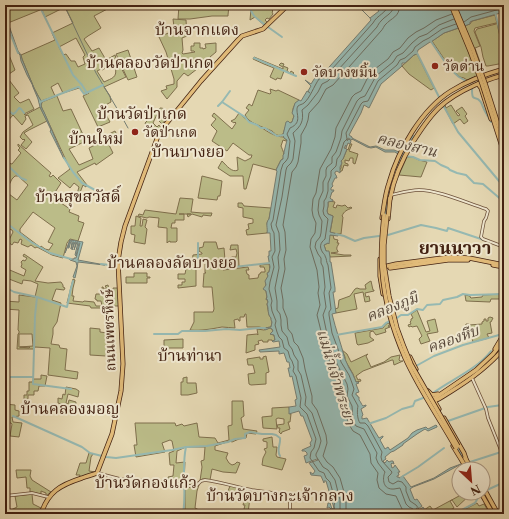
<svg xmlns="http://www.w3.org/2000/svg" width="509" height="519" viewBox="0 0 509 519" font-family="'Libre Caslon Text','Noto Serif Thai',serif">
<rect width="100%" height="100%" fill="#e5d8b3"/>
<filter id="stains"><feTurbulence type="fractalNoise" baseFrequency=".005" numOctaves="4"/><feColorMatrix values="0 0 0 0 .2 0 0 0 0 .09 0 0 0 0 .02 0 0 0 .5 -.17"/></filter>
<radialGradient id="worn" r=".72"><stop offset=".6" stop-color="#630" stop-opacity="0"/><stop offset="1" stop-color="#630" stop-opacity=".3"/></radialGradient>
<g fill="#bbbc88" stroke="#7f6f4d" fill-rule="evenodd">
<polygon points="9,5 25,5 26,6 38,5 40,10 8,23 5,17 9,13"/>
<polygon points="40,5 69,5 45,17"/>
<path d="M72,5H115L94,16L101,28L88,36L84,39L92,51L99,48L106,60L115,55L116,58L111,61L113,64L118,62L126,77L104,87L110,96L111,102L102,107L110,122L98,127L83,96L89,93L88,92L85,94L79,88L63,93L58,83L51,87L55,96L41,101L34,88L22,59L21,55L55,40L52,33L73,23L66,9ZM76,38L85,55L83,57L85,64L78,67L75,61H71L66,54L63,55L59,47ZM113,64L115,66C118,78 112,78 104,82L97,71L101,69L102,70Z"/>
<polygon points="179,5 229,5 228,15 228,16 212,16 190,19 178,19"/>
<polygon points="257,5 266,5 269,7 271,5 273,5 275,7 272,10 273,11 272,12 273,14 269,19 267,18 265,20 268,23 265,26 255,17 250,20 251,9"/>
<polygon points="495,15 502,45 502,52 504,63 488,66 486,66 483,57 481,47 475,32 477,29 496,24 496,23 475,28 474,31 480,46 475,48 484,73 476,77 474,76 475,77 467,80 464,78 460,77 451,69 432,41 444,33 470,24 472,21"/>
<polygon points="173,19 186,20 187,36 182,38 183,50 182,53 183,54 195,52 194,51 191,51 191,46 194,46 194,43 200,43 200,48 203,48 203,49 206,48 205,44 216,43 216,52 210,57 214,65 211,68 208,62 206,61 197,66 197,65 195,66 197,69 188,76 184,73 177,81 177,87 167,99 161,91 167,89 166,86 174,84 174,79 166,52 159,37 173,31 175,35"/>
<polygon points="5,45 15,70 6,76 19,93 14,97 20,103 29,99 34,109 24,114 25,115 40,107 47,121 29,130 24,133 32,142 26,149 21,145 25,140 24,139 23,140 20,137 23,132 33,125 28,115 25,116 26,119 22,125 13,115 6,123 5,122 5,109 13,115 14,114 12,114 5,107"/>
<polygon points="128,50 137,77 128,80 116,54"/>
<polygon points="417,54 434,88 431,90 409,74 402,66 414,55"/>
<polygon points="254,57 283,69 283,67 279,65 281,63 284,64 283,66 288,68 287,71 290,73 291,71 294,73 293,74 294,75 284,71 281,79 277,78 276,80 270,77 274,68 264,64 253,59"/>
<path d="M270,89L276,91L278,90L299,100C294,105 291,109 294,116L292,122L290,123L289,122L286,125L283,134C282,135 279,136 277,135C275,135 274,132 272,131C264,127 249,124 245,115L249,110L246,108L249,104L252,106L258,90L270,94L271,93Z"/>
<polygon points="57,96 63,111 71,109 86,141 69,149 79,165 93,159 89,148 111,137 109,134 115,131 117,135 107,141 113,153 96,165 95,163 77,172 87,185 86,187 83,185 79,195 77,194 79,187 74,183 70,188 58,178 70,169 41,106 42,102"/>
<polygon points="445,105 446,108 451,105 458,116 460,115 456,111 462,107 467,114 465,116 468,121 464,124 460,119 453,124 444,106"/>
<path d="M160,108C165,108 168,111 169,116L162,124L159,121C162,118 164,115 161,111L158,112L153,123L157,127L159,125L161,128L159,131H158L156,132L153,130L154,128H153L151,129L149,128L148,129L145,123Z"/>
<path d="M214,113L232,129L236,123L235,122L234,123L231,121L235,119L239,113C243,116 245,119 249,121C252,123 255,124 258,125C265,130 274,137 284,137V138L287,140L286,141L283,140L281,146C283,151 285,154 283,159L281,160L276,170L253,164L246,189H244L243,176H230L218,168L222,161C227,166 232,173 238,170L237,157L245,161L251,158L252,155H249L233,143L227,151L212,141L217,131L211,125L216,119L212,116Z"/>
<path d="M18,144L51,173L49,176L51,177L53,175L61,183L52,197L70,209L69,212L79,216L78,221L84,223L78,241L70,239L67,243L63,258L52,255L37,247L35,248L31,245L28,247L21,244L22,240L20,239L18,243L14,242L12,245L8,242L13,232L12,230L7,228L8,226L5,224V191L17,200L28,185L18,176H15L12,179L8,187L5,190V160L8,163L12,164L21,153L18,150L20,148L18,146ZM33,212L55,228L48,242L53,244L49,250L45,249L41,246L40,247L20,232V229Z"/>
<polygon points="350,144 352,144 349,151 358,154 355,164 353,163 353,158 350,158 349,161 345,160 345,163 348,164 348,166 344,165 342,171 341,171 340,172 339,171 341,168 341,161 343,159 347,149 348,150"/>
<polygon points="407,157 413,157 419,160 427,162 421,177 399,175"/>
<polygon points="202,176 222,181 220,196 218,196 217,200 198,198"/>
<polygon points="180,198 193,199 191,212 202,213 212,213 211,216 203,215 202,217 192,214 188,217 187,214 191,214 179,214 184,214 184,220 175,220 175,223 172,223 171,228 177,228 177,241 176,242 170,242 170,241 168,242 167,243 167,228 158,227 159,218 149,217 147,218 138,216 139,214 143,215 145,210 176,214"/>
<path d="M329,201L335,202L333,207L336,208L337,205L342,206L345,205L348,208L351,207L352,208C347,210 344,211 342,216L343,217L341,234L330,233L333,216L328,214L327,211L328,206V202Z"/>
<polygon points="238,203 242,203 244,206 271,208 269,219 267,223 268,230 267,233 247,235 246,230 249,229 248,224 253,223 253,219 243,217 243,208 238,207"/>
<polygon points="136,216 141,218 140,226 142,226 143,219 147,220 145,227 147,229 145,244 134,242 135,235 131,234 131,226 135,226"/>
<path d="M329,235H333L334,239L338,240L337,243H339C338,246 336,247 337,250L338,251V252L331,253L344,255H351V256L330,257L329,252L326,251L324,245L328,243Z"/>
<polygon points="204,242 216,242 218,249 224,248 225,260 227,260 232,257 236,257 237,253 236,249 230,250 231,245 238,245 239,266 227,266 225,262 192,262 193,255 202,254 202,253 199,251 199,248 203,247"/>
<path d="M24,254L43,267L35,281L48,283L61,282L63,285V287L65,288L64,290L56,289L52,300L61,303L57,322L53,328V334L51,344L59,345L60,348L67,349L65,370L78,372L77,379L48,375L50,348L35,347L34,349H17L18,334L19,333V331L18,330L19,310L5,309V301L19,302V295L35,297L38,284L31,281L23,280L22,284L9,279L5,287V268L24,276L26,270L21,267L22,264L21,262L23,260L25,261L27,258L23,256ZM19,334H32L33,346L20,347H30L29,348L19,347Z"/>
<polygon points="187,264 196,264 196,286 178,288 178,285 182,285 182,282 185,282 185,279 178,279 178,274 185,274"/>
<path d="M205,264H223V270L248,267L249,270H246L247,274L249,275V279L258,278L259,274H260L261,272H265V270L264,267H260V265L269,264C270,268 270,271 267,274L268,276C266,281 266,285 265,290L266,291L267,297L266,298L268,302L267,304L269,315L271,318L272,322L271,327L264,328L259,327H247L246,314H245L244,317H240V321H239L238,319L234,320L235,328C231,328 226,327 222,327C211,329 201,331 190,330L194,322V312H213L214,309L212,287H203L204,273H206L205,272Z"/>
<polygon points="134,273 147,273 147,277 150,277 150,278 147,278 147,283 126,283 126,277 134,277"/>
<polygon points="73,279 75,280 73,288 72,296 74,296 73,301 83,302 84,301 94,302 96,306 102,306 101,301 97,301 97,300 95,299 96,294 102,294 102,287 103,287 104,289 106,289 106,287 105,286 108,285 109,290 113,290 113,288 118,288 119,306 112,306 113,317 112,314 111,313 102,313 102,308 91,308 90,306 67,303"/>
<polygon points="371,281 373,290 374,290 374,291 365,293 366,297 369,296 370,301 365,302 363,292 354,294 357,309 336,313 335,309 338,308 339,300 350,296 355,289 357,288 360,289 366,289 365,285 369,282"/>
<polygon points="504,294 504,299 491,299 490,302 466,301 465,295 470,296 470,297 471,298 482,297 483,295"/>
<polygon points="417,310 426,332 430,331 427,321 435,319 438,332 427,334 430,341 421,344 419,339 422,336 417,326 412,327 411,326 409,327 408,325 411,324 410,322 411,321 411,319 413,318 411,314"/>
<polygon points="490,317 493,318 491,322 490,322 492,333 487,334 489,338 473,342 472,338 464,340 462,334 464,334 463,331 465,329 466,324 469,324 469,325 482,324 482,322 484,321 484,319 486,319 486,321 488,321 488,318"/>
<polygon points="389,323 390,325 388,326 390,327 385,329 386,332 376,335 373,331 370,332 370,337 374,340 368,343 358,345 357,344 355,333 383,328 386,324"/>
<polygon points="90,328 100,329 100,332 107,333 108,329 112,329 113,333 108,334 107,355 106,356 90,355"/>
<polygon points="270,328 272,329 273,331 270,334 274,335 275,340 272,341 272,340 268,340 268,342 263,342 262,340 258,341 259,344 255,345 255,350 246,353 247,335 257,334 258,335 257,329 264,330"/>
<polygon points="183,339 183,348 164,348 164,340"/>
<polygon points="342,350 347,354 351,362 368,354 366,356 371,367 384,362 391,357 400,355 399,360 400,361 403,361 394,365 393,360 392,360 363,371 356,376 358,380 360,379 361,381 356,382 353,374 345,360 345,357"/>
<polygon points="266,356 269,372 266,373 266,384 251,385 249,384 248,374 255,373 253,365 248,365 247,359 260,357 260,359 263,359 263,357"/>
<polygon points="41,375 47,376 45,386 39,386 38,391 34,391 34,395 28,395 28,399 24,399 24,395 27,395 27,391 29,391 29,382 32,382 34,379 41,379"/>
<polygon points="187,377 187,383 196,383 197,393 188,395 181,395 181,382 183,382 183,378"/>
<polygon points="66,387 76,389 79,391 78,397 68,394 66,403 68,404 69,400 76,402 75,409 58,403 58,398 62,399 63,394 65,395"/>
<path d="M232,401H243L244,416L241,418L243,429L257,431L256,434L247,433L246,438L239,439L232,442L230,441L215,446V450L228,453L226,458L229,463L232,465L235,464L237,462L240,463L236,473L223,472L212,469L210,480L202,479L200,481L202,467L201,461L204,460L205,447H186L177,451L176,463L185,462L184,481L200,482C196,486 191,485 185,485L184,481V484L168,481V477L173,476L174,465H170L169,453L174,451L172,441L170,440L162,443L165,452L136,457L134,445H137L135,423H175L176,426L182,424L184,426L197,423L199,437L215,438L218,443L229,440L228,426L232,425Z"/>
<polygon points="5,404 15,405 15,410 19,411 19,416 12,417 13,422 22,423 19,437 10,436 12,424 11,423 5,423"/>
<polygon points="289,407 290,414 291,414 290,422 288,422 290,429 282,432 281,434 279,432 280,428 278,428 277,425 284,424 284,419 278,418 276,419 277,429 263,428 262,417 272,416 272,408"/>
<polygon points="272,437 273,447 277,447 276,455 277,457 286,459 282,470 262,465 263,458 266,452 264,449 267,448 267,442 263,441 263,439"/>
<polygon points="89,453 93,454 91,457 89,471 96,472 79,478 80,475 76,475 80,463 86,463"/>
<polygon points="16,470 31,470 30,476 32,480 51,492 46,496 46,493 41,491 41,494 30,492 30,488 27,488 26,477 17,478"/>
<polygon points="185,485 195,486 199,485 197,491 195,508 201,511 200,514 202,514 183,514 185,510"/>
<polygon points="230,486 251,490 248,513 242,513 244,509 245,505 243,505 245,497 234,494 232,499 227,499 226,496"/>
<polygon points="459,493 472,493 457,507 452,500 450,501 454,508 443,514 428,514 424,510 430,506 433,510 459,496"/>
<polygon points="32,494 33,504 41,508 39,514 37,514 37,513 35,512 28,514 11,514 11,510 17,507 15,496"/>
<polygon points="477,503 479,506 484,504 490,514 488,513 485,514 456,514"/>
</g>
<g fill="#96b9b2" stroke="#757d72">
<path d="M376,5H378L381,9L387,5H504V12L472,21L470,22V24L444,33L431,42H430L418,50L417,54L414,55L405,63H402V66L401,67L381,84L369,108L364,105L361,113L349,135L352,137V138L370,147L376,146L385,150H394L399,152L398,154L395,152H385L376,147L371,148L367,147L352,139V140L348,138L347,141L349,139L351,141L350,144L348,143L346,148V145L344,148L347,149L343,159L341,161L342,163L340,167V173L337,171L335,172V174L336,175L337,178H335L332,184L333,186L331,188V190H334L333,192H332L330,198L331,199L333,200V201L328,202V206L327,211L328,214L333,216L330,232L338,234V236L330,235L329,244L328,243L324,245L326,251H329L330,257V262H331L335,288V292H333L336,313L332,314C336,330 341,344 345,359C346,362 348,365 349,368C352,372 354,377 356,382H358L359,383L356,384L359,392L356,393V395H357L358,397H359V400C361,402 361,404 363,406L366,405V406L361,409L363,415L362,416V419L367,418L368,420L379,438L383,436V437L380,440L385,449L388,447L390,450L408,438L412,433L417,430L426,427L428,429L436,425L437,426V427L428,431L425,429L417,434L403,444V445L394,451L391,452L385,457L386,459L383,461L385,463L387,460L389,462L391,461H393L394,464L392,463L391,464L392,468L394,467L395,465L400,472H398L399,475L397,476V477H399V478L403,476L411,487L434,478L450,468L461,464L434,479L413,487L410,489L414,499L415,500L417,499L422,506L418,509L416,508L419,512L420,511L419,510L423,507L428,514H331V509L329,507L327,508L328,503H330L332,509L334,508L326,481H324V483L321,476L311,475L310,472L313,474L315,471L309,463L318,460L317,459L306,463L304,456L307,455V453L305,451H302V450L311,446L310,443L312,440L303,416H301L299,411L289,414V407L296,406L295,400L297,399L292,376L290,377L288,368H290L289,362H287L284,353L279,354V351L260,352L259,350L280,347L279,341L273,342L272,341L275,340L274,335L270,334L273,331L272,329L270,328L265,330L264,328L271,327L272,322L271,320V318C267,314 269,309 267,304L268,302L267,299L266,300L267,297L266,291L263,289L266,285L265,281L268,276L267,273L269,272L270,267L268,256H269V251H271L270,233H267C268,228 265,223 269,219L277,171L276,170L281,160L283,159V155L284,154V152L287,140L284,138L283,135L286,122L288,121L290,123L292,122L294,116L292,113L295,103L299,100L301,101L307,91L310,93L308,91L311,86L305,80L311,84L318,73L322,75L371,20L370,18L379,11L375,6Z"/>
<path d="M7,20L18,51L21,55L22,59L34,88L38,96L42,102C40,105 42,109 44,112L64,159L50,131L51,130L40,107L38,99L33,87L32,84L27,75L21,61L20,55L18,53L12,36L10,34V29L6,21Z"/>
<polygon points="70,240 83,242 78,260 105,265 104,265 78,262 77,269 75,278 73,277 77,266 76,262 70,260 69,259 74,259 74,258 76,258 80,243 79,243 76,256 75,255 78,242 77,242 74,250 76,242 75,242 72,250 74,242 73,242 71,249 72,241 71,241 69,248 68,248 70,240 65,253"/>
</g>
<g fill="none" stroke-linecap="round" stroke-linejoin="round">
<g stroke="#6c6e62" stroke-width="1">
<polyline points="464,22 471,17 504,8"/>
<path d="M335,514L334,506L335,500L330,482L326,478L324,473L319,471L310,458L311,452L314,448L316,439L307,414L300,407L301,398L296,376L293,371L294,367L292,361L290,358L288,351L284,348L282,340L279,337L277,332L275,325L276,321L272,311L271,305L272,301L269,289L270,282L274,267L272,257L275,251L274,233L272,229L271,224L273,220L281,170L283,164L286,161L288,158L290,141L287,134L290,128C304,122 294,112 298,106C301,104 301,105 304,103C310,98 314,86 319,79L325,77L373,23C377,15 387,13 388,5"/>
<path d="M340,514V500L335,480L328,470L323,467L316,456V454L319,448L321,441L320,437L312,413L305,405L306,397L301,375L298,370V361L294,355L292,349L289,345L287,337L282,331L281,325V320L280,314L277,310V301L275,288L279,268L278,257L280,250L279,233L276,225L282,197L286,170L287,167L291,163L293,159L295,141L293,133C301,126 304,121 302,110L308,105L318,92L322,84L328,81L377,27C378,25 379,23 381,21C386,15 393,14 394,5"/>
<path d="M346,514V499L340,478L333,467L327,462L323,456L327,443L326,435L317,410L312,403V396L305,369L303,358L298,346L294,342L292,334L288,329L287,318L283,308V300L281,288L285,269L284,259L286,250L285,232L283,225L292,172L296,167L298,162L301,143V135L306,126L308,120L309,113L319,102L326,89L333,85L381,31C383,29 384,26 385,25C392,17 399,18 400,5"/>
<polyline points="409,514 402,509 396,496 386,494 379,488 377,480 378,473 371,463 370,454 360,435 353,431 348,423 346,407 341,397 341,385 331,367 327,351 322,335 317,315 320,305 318,293 319,287 317,270 310,247 311,239 315,233 316,223 313,216 312,210 313,199 316,193 320,169 331,149 335,137 336,128 352,97 355,94 361,91 368,77 371,72 388,59 393,52 400,48 408,38 416,32 424,28 436,20 452,14"/>
<path d="M416,514L413,509L409,507L406,504L400,488C398,488 396,489 394,489C383,490 382,479 385,472L378,463L376,458L377,453L364,429L356,426L353,421L352,406L347,396L348,389L347,384L337,364L333,350L327,334L323,315L326,307L324,293L325,287L323,267L321,263V258L318,254L315,247L316,242L320,237L321,233L322,221L319,215L318,210L319,200L323,191V182L326,176V170L327,167L332,163V157L336,152L341,138L342,131L357,101L360,98L365,96L376,76L393,62L397,56L403,53L412,43L419,37L427,34L439,25L454,19"/>
<path d="M423,514L416,505L410,501L406,491V487L402,482L398,481L393,484L389,482L388,477L391,474L392,472L382,461L381,457L382,452L368,426L365,423H360C357,419 357,410 358,406L352,395L354,389L352,383L349,375L341,362L338,349L332,333L329,315V312L331,309L329,293L331,288L328,265C326,262 327,259 325,256C325,255 324,254 323,253C319,247 320,243 325,239L328,219L324,215L323,211L324,206V201L326,198L328,191V183L331,176V171L336,166L337,159L340,155L344,142L347,139L346,133L361,104L363,102L368,101L378,81L397,65L400,60L405,58L413,51L415,47L423,41L429,38L442,29L456,24"/>
</g>
<g stroke="#757d72" stroke-width="1">
<polyline points="64,5 65,7"/>
<polyline points="357,5 370,18"/>
<polyline points="66,9 96,73 122,117"/>
<polyline points="123,119 128,128"/>
</g>
<g stroke="#96b9b2" stroke-width="2">
<polyline points="39,5 73,75 82,85 87,93"/>
<path d="M250,5C250,15 258,19 265,25"/>
<polyline points="495,12 503,44 503,55 504,60"/>
<polyline points="5,17 9,11 8,5"/>
<polyline points="5,19 7,23"/>
<polyline points="268,27 282,37"/>
<polyline points="10,33 18,53"/>
<polyline points="430,40 449,68 459,77 466,81"/>
<polyline points="416,51 440,99"/>
<polyline points="254,58 296,76"/>
<path d="M472,89C472,103 475,95 480,101C482,103 482,105 483,107C485,113 489,117 491,122"/>
<polyline points="40,102 78,87 79,87 84,94 103,85"/>
<polyline points="222,102 230,91"/>
<polyline points="443,105 458,132 504,187"/>
<polyline points="218,106 222,102 245,117 249,122 257,125 261,128 265,128 277,136 284,135"/>
<polyline points="5,108 13,114 15,113 19,108 21,109 24,113"/>
<polyline points="404,156 413,157 420,160 435,161 441,165 448,168 450,170 457,173 466,175 474,183 483,184 504,202"/>
<polyline points="64,158 73,172 82,183 108,197"/>
<polyline points="5,163 21,178 26,180"/>
<path d="M385,216C387,202 389,188 393,175C398,161 406,149 413,136"/>
<polyline points="5,222 31,242 50,253 71,259"/>
<polyline points="336,234 344,236 355,241 364,238 379,236"/>
<polyline points="388,235 421,225 436,228 447,231 448,228 484,240"/>
<polyline points="198,263 198,243"/>
<polyline points="101,264 110,265 115,262 199,263"/>
<polyline points="225,268 270,263"/>
<polyline points="5,287 14,292 37,297 67,307 70,293"/>
<polyline points="70,292 73,281"/>
<polyline points="37,297 35,316 33,383 33,384 71,389"/>
<polyline points="154,334 178,334 182,331 205,331 226,329 240,330 258,328 265,328"/>
<polyline points="336,335 382,327 386,323 397,318 401,315 408,315 417,309 423,310 427,305 440,304 443,300 457,297 463,294 470,295 504,294"/>
<polyline points="499,359 504,359"/>
<polyline points="416,366 434,356 463,345 499,335"/>
<polyline points="5,377 33,377"/>
<path d="M433,393C452,379 476,370 491,351"/>
<path d="M13,416L82,447L90,453L106,457L116,458L172,450L186,447L207,446L228,442L235,439L245,438V434L250,432L262,434H272L276,435L280,438C281,444 276,450 280,456"/>
<polyline points="448,421 488,407 502,405 503,402 504,401"/>
<polyline points="368,424 386,418 402,409 413,406 415,401 423,398"/>
<polyline points="457,448 464,459"/>
<polyline points="503,452 504,452"/>
<polyline points="470,462 501,452"/>
<polyline points="466,463 470,469"/>
<polyline points="401,478 403,476 418,467 444,448"/>
<polyline points="487,490 498,485 504,481"/>
<path d="M183,514C187,492 181,469 186,447"/>
<polyline points="454,514 475,503 479,496"/>
</g>
<defs>
<g id="minor">
<path d="M391,195C400,193 410,190 419,190C438,190 467,203 486,209L488,211L486,218L484,221L481,237L483,239L504,247"/>
<polyline points="472,378 486,409 488,418 504,458"/>
<path d="M97,473L120,479L172,483L189,486L197,485L201,481L205,480C221,482 236,487 252,490C265,492 277,493 290,497V514"/>
<polyline points="5,496 32,493 48,497"/>
</g>
<g id="major">
<polyline points="451,5 470,51"/>
<polyline points="454,5 473,50"/>
<polyline points="478,84 481,88 491,119"/>
<path d="M390,199C394,177 401,161 413,142C432,112 442,100 475,85C485,81 494,77 504,75"/>
<path d="M382,218C384,207 385,194 389,183C398,150 422,109 451,91C467,81 486,74 504,69"/>
<polyline points="388,219 390,198"/>
<polyline points="380,259 380,276 383,294"/>
<polyline points="493,265 504,267"/>
<polyline points="383,267 396,264 450,257 469,258 504,265"/>
<polyline points="390,268 448,260 468,260"/>
<polyline points="495,349 504,334"/>
<polyline points="410,357 416,369"/>
<polyline points="428,391 432,395 438,394"/>
<polyline points="432,397 439,409"/>
<polyline points="432,400 476,370 493,354 504,340"/>
<path d="M434,401C440,399 445,395 450,392C470,380 489,366 504,348"/>
<polyline points="444,418 464,453 466,459"/>
<polyline points="453,446 467,469"/>
<polyline points="465,458 472,469"/>
<polyline points="483,487 498,514"/>
<polyline points="481,493 493,514"/>
<path d="M41,514C48,492 60,485 82,478C87,476 92,475 97,473L112,434L121,391L123,364L118,261L121,242L125,226L158,136L166,124L201,81L238,40L242,36L263,29L288,5"/>
</g>
</defs>
<use href="#minor" stroke="#6c503a" stroke-width="3.5"/>
<use href="#major" stroke="#432212" stroke-width="5"/>
<use href="#minor" stroke="#eee6ce" stroke-width="2"/>
<use href="#major" stroke="#e2bc7a" stroke-width="3.5"/>
<defs>
<g id="major-bridge">
<polyline points="473,50 485,83 504,143"/>
<polyline points="470,51 482,84 504,153"/>
<path d="M384,215C382,234 380,252 382,270C384,299 393,331 405,358C419,389 439,418 456,448"/>
<polyline points="387,216 384,245 384,264 389,296 397,328 404,347 411,364 458,446"/>
</g>
</defs>
<use href="#major-bridge" stroke="#432212" stroke-width="5" stroke-linecap="butt"/>
<use href="#major-bridge" stroke="#e2bc7a" stroke-width="3.5"/>
</g>
<g fill="#8f2418" stroke="#eee6ce" stroke-width="1.5">
<circle cx="435" cy="66" r="4"/>
<circle cx="304" cy="72" r="4"/>
<circle cx="135" cy="132" r="4"/>
</g>
<g text-anchor="middle" stroke-width="4" stroke-linejoin="round" paint-order="stroke">
<g font-size="14" fill="#432212" stroke="#eee6ce" text-anchor="start">
<text x="443" y="71">วัดด่าน</text>
<text x="312" y="77">วัดบางขมิ้น</text>
<text x="143" y="137">วัดป่าเกด</text>
</g>
<g font-size="14" fill="#432212" stroke="#eee6ce">
<text transform="translate(109 330) rotate(-92)" y="5">ถนนเพชรหึงษ์</text>
</g>
<g font-size="15" font-style="italic" fill="#58483a" stroke="#eee6ce">
<text transform="translate(407 145) rotate(14)" y="5">คลองสาน</text>
<text transform="translate(392 307) rotate(-22)" y="5">คลองภูมิ</text>
<text transform="translate(453 339) rotate(-20)" y="5">คลองหีบ</text>
<text transform="translate(336 377) rotate(73)" y="5">แม่น้ำเจ้าพระยา</text>
</g>
<g font-size="16" fill="#432212" stroke="#eee6ce">
<text x="197" y="35">บ้านจากแดง</text>
<text x="150" y="68">บ้านคลองวัดป่าเกด</text>
<text x="142" y="119">บ้านวัดป่าเกด</text>
<text x="96" y="144">บ้านใหม่</text>
<text x="188" y="157">บ้านบางยอ</text>
<text x="78" y="202">บ้านสุขสวัสดิ์</text>
<text x="172" y="268">บ้านคลองลัดบางยอ</text>
<text x="190" y="361">บ้านท่านา</text>
<text x="70" y="414">บ้านคลองมอญ</text>
<text x="146" y="488">บ้านวัดกองแก้ว</text>
<text x="280" y="501">บ้านวัดบางกะเจ้ากลาง</text>
</g>
<g font-size="18" font-weight="bold" fill="#432212" stroke="#eee6ce">
<text x="455" y="254">ยานนาวา</text>
</g>
</g>
<rect width="509" height="519" fill="none" stroke="#e5d8b3" stroke-width="20"/>
<rect x="6" y="6" width="497" height="507" fill="none" stroke="#432212" stroke-width="2"/>
<rect x="10" y="10" width="489" height="499" fill="none" stroke="#432212"/>
<g transform="translate(471 481) rotate(154)"><circle r="19" fill="#eee6ce" stroke="#aa9883"/>
<path d="M0-3L7 15L0 10L-7 15Z" fill="#8f2418"/>
<text y="-6" font-size="11" font-weight="bold" text-anchor="middle" fill="#432212">N</text>
</g>
<rect width="100%" height="100%" filter="url(#stains)"/>
<rect width="100%" height="100%" fill="url(#worn)"/>
</svg>
